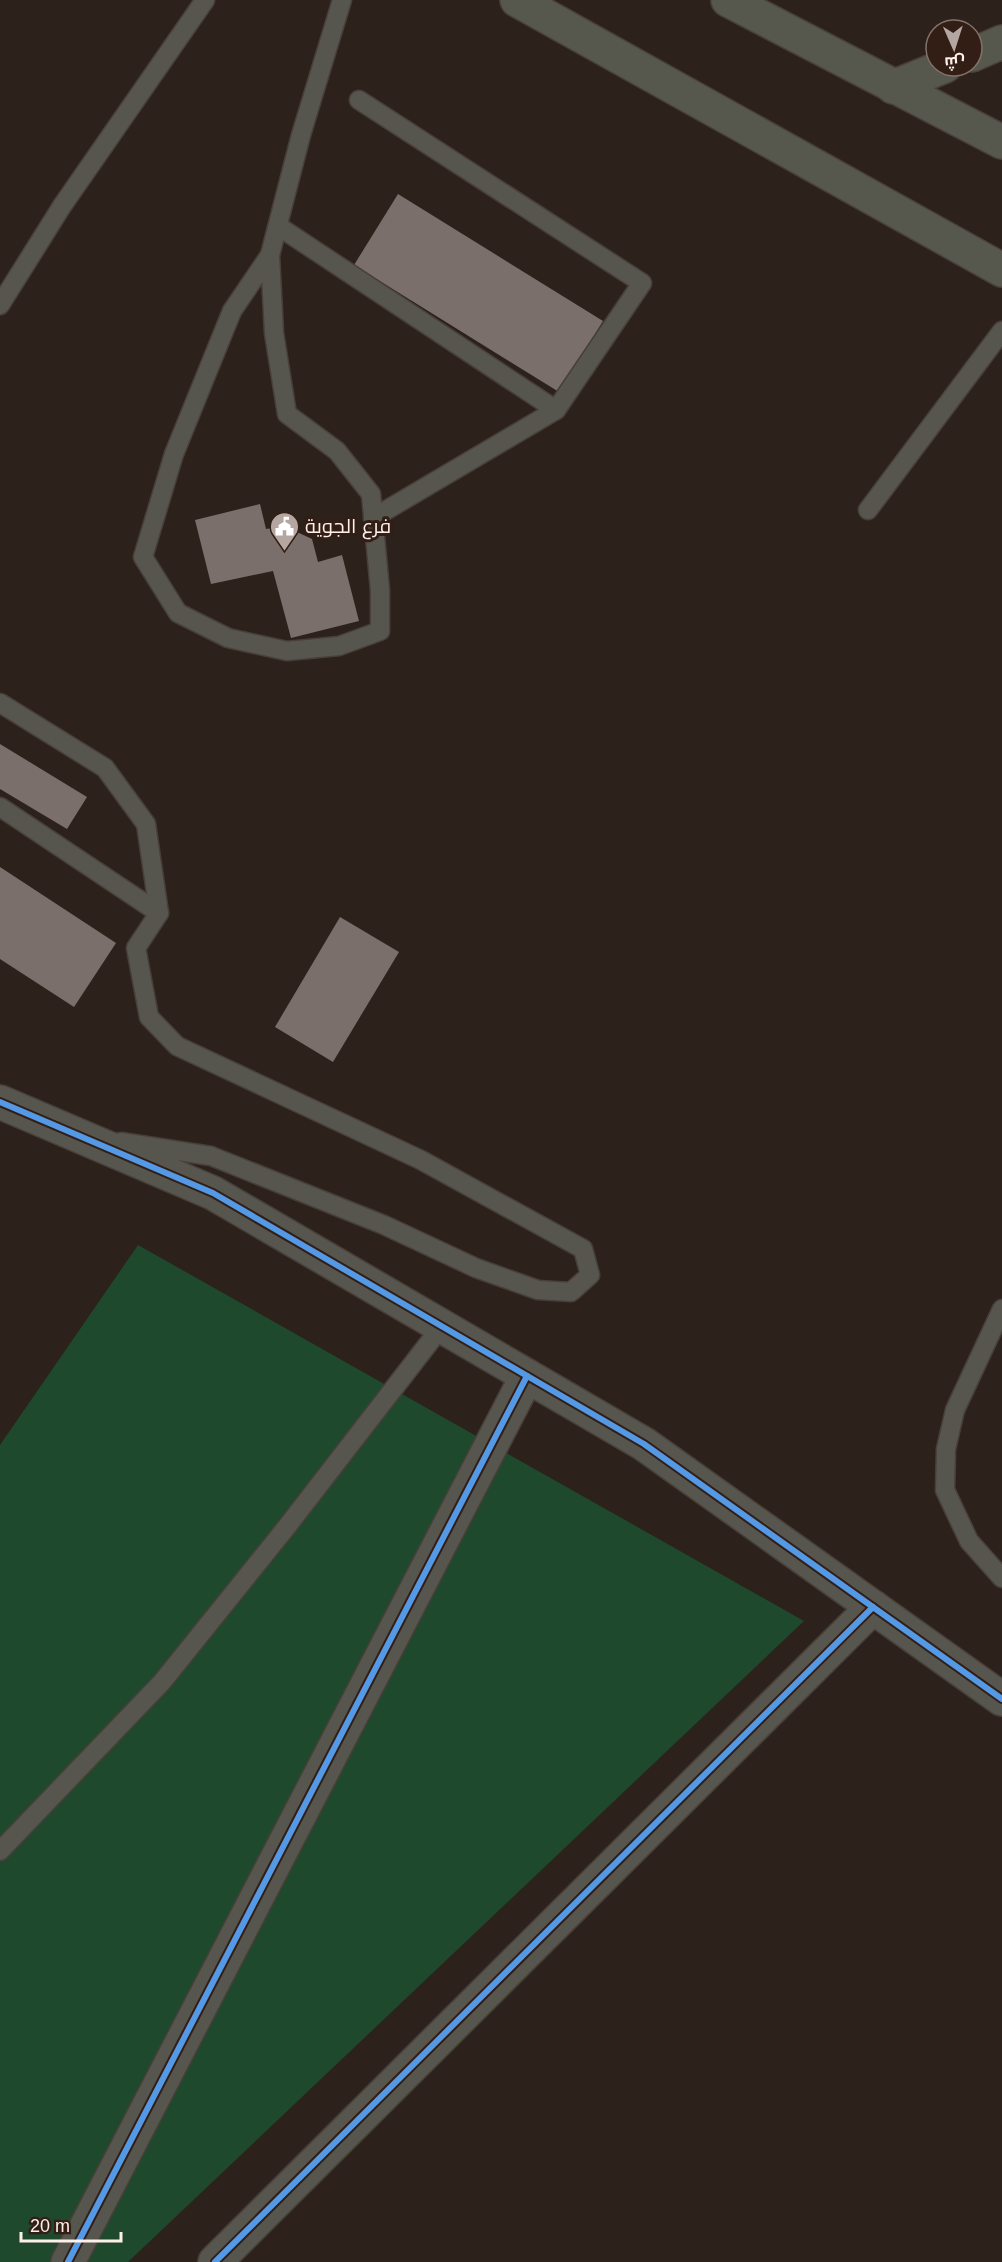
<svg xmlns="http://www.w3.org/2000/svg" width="1002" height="2262" viewBox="0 0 1002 2262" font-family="Helvetica,Cairo,sans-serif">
<rect width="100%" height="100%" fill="#2c211b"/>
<polygon fill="#1f492d" points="138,1245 804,1621 128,2262 0,2262 0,1445"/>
<g fill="#7a6f6a">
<polygon points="398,194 603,321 559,392 354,265"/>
<polygon points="260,504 266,529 284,526 312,539 318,562 342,555 359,621 291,638 273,571 211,584 195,520"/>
<polygon points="0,744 87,797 67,829 0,789"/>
<polygon points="0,867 116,943 74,1007 0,959"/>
<polygon points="340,917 399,952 333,1062 275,1027"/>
</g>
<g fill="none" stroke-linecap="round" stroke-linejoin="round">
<defs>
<g id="service">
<polyline points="359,100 642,283 556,410"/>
<polyline points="278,226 556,410 373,518"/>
<polyline points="270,255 232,311 174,454 143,557 178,613 228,638 287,651 339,646 380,631 380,590 371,494 337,451 287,414 274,333 270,255 301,135 342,0"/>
<polyline points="0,305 62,206 205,0"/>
<polyline points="868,510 1002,331"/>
<polyline points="0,703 105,768 146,824 159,913 136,948 149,1017 177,1046 421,1160 583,1249 590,1275 571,1292 538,1290 476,1268 384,1225 211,1156 121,1142"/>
<polyline points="0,807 159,913"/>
<polyline points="1002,1309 955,1410 946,1449 945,1490 969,1541 1002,1578"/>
<polyline points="0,1851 162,1682 289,1524 442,1326"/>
</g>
<g id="minor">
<polyline points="0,1102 213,1193 644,1444 1002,1699"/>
<polyline points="68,2262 527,1376"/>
</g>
<polyline id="tertiary" points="215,2262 873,1607"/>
<g id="secondary">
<polyline points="517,0 1002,270"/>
<polyline points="728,0 1002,142"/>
<polyline points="972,55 1002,42"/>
<polyline points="893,87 945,66"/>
</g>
</defs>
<use href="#service" stroke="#483f3a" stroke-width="21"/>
<use href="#minor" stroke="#483f3a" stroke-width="36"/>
<use href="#tertiary" stroke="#483f3a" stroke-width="36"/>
<use href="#secondary" stroke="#483f3a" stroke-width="36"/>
<use href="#service" stroke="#56564e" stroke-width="18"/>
<use href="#minor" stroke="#56564e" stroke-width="33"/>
<use href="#tertiary" stroke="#56564e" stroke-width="33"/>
<use href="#secondary" stroke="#56574d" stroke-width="33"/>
<defs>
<g id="cycleway">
<polyline points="0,1102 213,1193 644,1444 1002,1699"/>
<polyline points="68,2262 527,1376"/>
<polyline points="215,2262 873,1607"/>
</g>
</defs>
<use href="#cycleway" stroke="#321e15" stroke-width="10"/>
<use href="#cycleway" stroke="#5399e6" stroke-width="6"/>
</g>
<defs>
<symbol id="civic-pin" viewBox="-11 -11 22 30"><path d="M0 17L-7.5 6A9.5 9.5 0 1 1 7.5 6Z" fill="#b4a7a1" stroke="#321e15"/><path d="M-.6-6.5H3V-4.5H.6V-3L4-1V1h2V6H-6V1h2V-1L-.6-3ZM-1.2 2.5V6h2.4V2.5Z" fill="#fff"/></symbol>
</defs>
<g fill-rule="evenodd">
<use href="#civic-pin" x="268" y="510" width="33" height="45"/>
</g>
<g text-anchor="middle" stroke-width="6" stroke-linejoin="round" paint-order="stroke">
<g font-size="20" fill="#fdefe9" stroke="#321e15" text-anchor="start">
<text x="305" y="533">فرع الجوية</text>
</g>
</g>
<g transform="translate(954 48) rotate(177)"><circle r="28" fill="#321e15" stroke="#83726a" stroke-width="1.5"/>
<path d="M0-4.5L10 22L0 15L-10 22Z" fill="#b4a7a1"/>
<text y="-9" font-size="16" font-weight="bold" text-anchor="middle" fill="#fdefe9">ش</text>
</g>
<path d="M21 2232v9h100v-9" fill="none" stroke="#fdefe9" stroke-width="3"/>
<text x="30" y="2232" font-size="18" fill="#fdefe9" stroke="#321e15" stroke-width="4.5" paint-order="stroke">20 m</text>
</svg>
